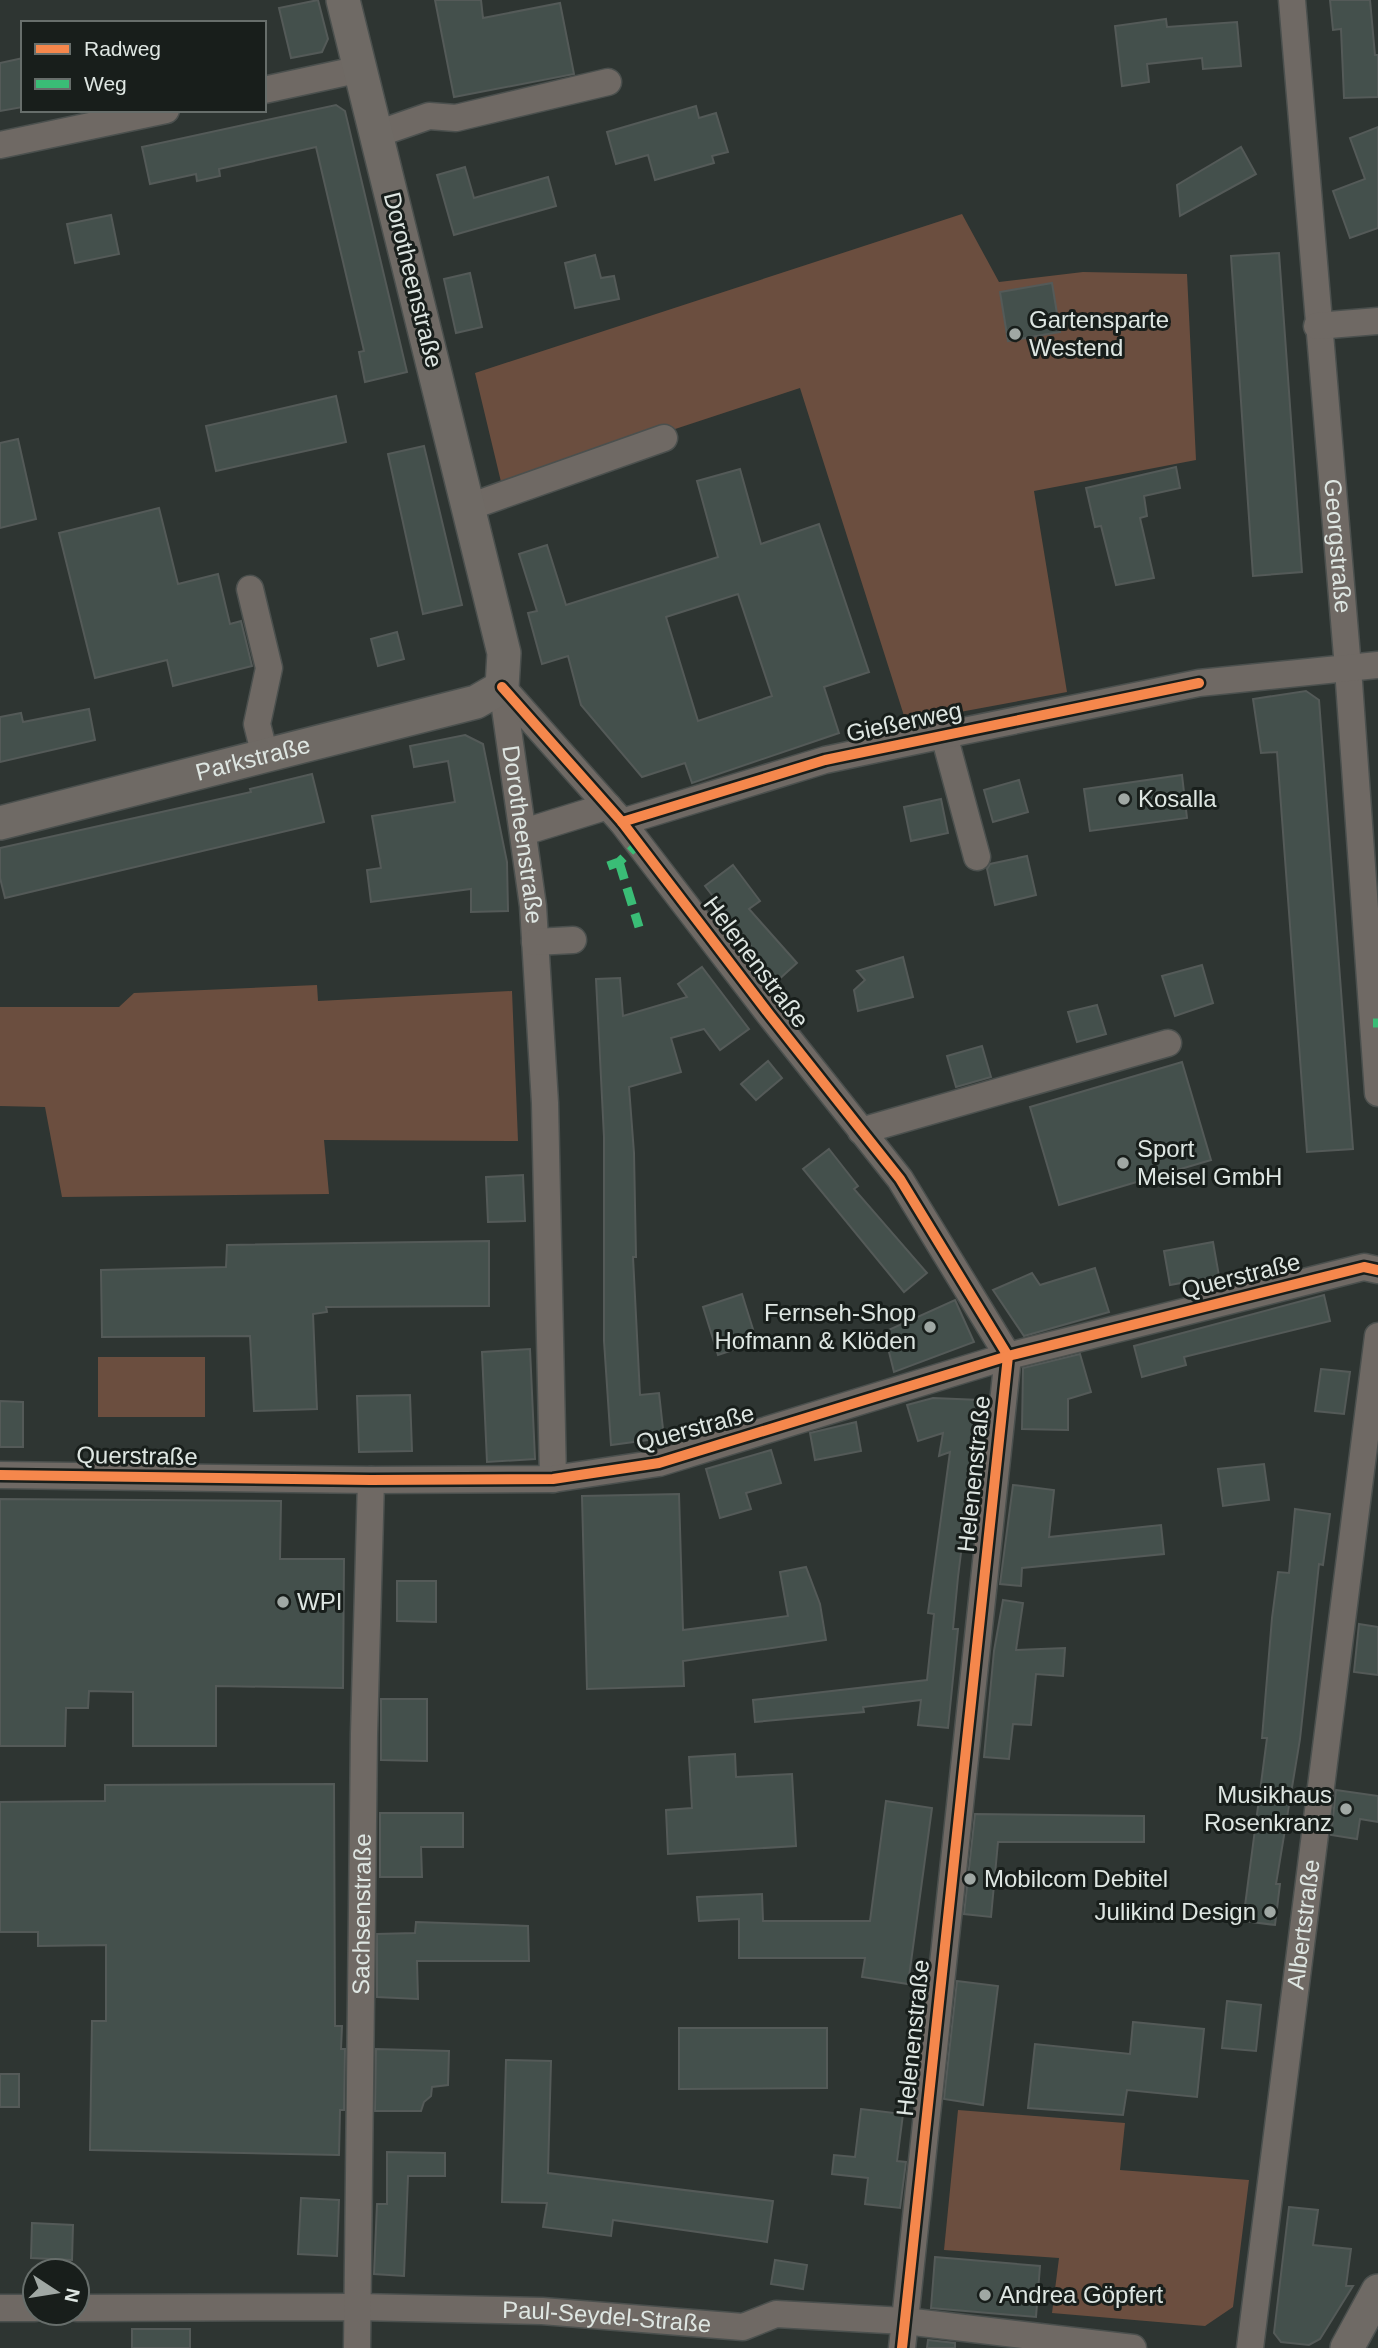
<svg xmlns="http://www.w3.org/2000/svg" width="1378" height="2348" viewBox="0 0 1378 2348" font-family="Arial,sans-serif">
<rect width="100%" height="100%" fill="#2e3532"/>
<g fill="#6b4e3f">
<polygon points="962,214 999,282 1083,272 1187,274 1196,460 1034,491 1067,692 906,722 800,388 502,486 475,373"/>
<polygon points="317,985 318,1001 512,991 518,1141 324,1140 329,1194 62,1197 45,1107 0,1106 0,1007 119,1007 134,993"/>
<rect x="98" y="1357" width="107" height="60"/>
<polygon points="958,2110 1125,2123 1120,2170 1249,2180 1233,2307 1205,2326 1052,2313 1059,2258 944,2250"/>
</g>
<g fill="#44504c" stroke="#545a58" stroke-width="2" fill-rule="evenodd">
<polygon points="318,0 328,39 322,52 291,58 279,8"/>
<polygon points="435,0 481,0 483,18 560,3 574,74 454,97"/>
<polygon points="1330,0 1370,0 1375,55 1378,55 1378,97 1344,98 1341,29 1333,30"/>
<polygon points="1166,19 1167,27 1237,22 1241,66 1203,69 1202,58 1147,64 1149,82 1122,86 1115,26"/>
<polygon points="23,58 23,107 0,111 0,63"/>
<polygon points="336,105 345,111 407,372 365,382 359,352 364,351 316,147 219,169 220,176 197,181 196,174 150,184 142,147"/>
<polygon points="696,106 699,118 716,113 728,152 712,156 714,163 655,180 648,155 616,164 607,132"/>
<polygon points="1378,127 1378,228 1350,238 1333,191 1365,179 1350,138"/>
<polygon points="1241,147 1256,174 1180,216 1177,185"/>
<polygon points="465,167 474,198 548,177 556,206 454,235 437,175"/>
<polygon points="111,215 119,254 75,263 67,224"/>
<polygon points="1279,253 1302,572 1253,576 1231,256"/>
<polygon points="595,255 601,278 614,276 619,299 575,308 565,263"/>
<polygon points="470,273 482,327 456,333 444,279"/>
<polygon points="1052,283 1060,332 1008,341 1000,292"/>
<polygon points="336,396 346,442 216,471 206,426"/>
<polygon points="18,439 36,519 0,528 0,443"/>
<polygon points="424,446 462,605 423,614 388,454"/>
<polygon points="1176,467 1180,488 1144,496 1147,516 1140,518 1154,578 1116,585 1101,526 1095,527 1086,488"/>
<path d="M740,469L761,544L819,524L869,672L824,687L839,733L692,783L685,763L642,777L581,705L568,656L542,664L528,613L537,611L519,554L547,545L566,605L718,557L697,481ZM738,594L772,696L698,721L666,617Z"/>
<polygon points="159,508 178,584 218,574 230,624 241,621 252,666 173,686 167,660 95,678 59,533"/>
<polygon points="397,632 404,659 378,666 371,639"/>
<polygon points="1306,691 1319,700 1353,1149 1307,1152 1277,752 1261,753 1253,699"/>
<polygon points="89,709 95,740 0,762 0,717 21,713 23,722"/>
<polygon points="465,735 483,744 507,862 508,911 471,912 471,889 371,902 367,870 381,868 372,816 455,802 448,761 414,767 410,746"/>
<polygon points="312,774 324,822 5,898 0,878 0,848 251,792 250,789"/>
<polygon points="1182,775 1187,818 1090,831 1084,789"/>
<polygon points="1019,780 1028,812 993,822 984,790"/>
<polygon points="941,799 948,833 911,841 904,807"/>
<polygon points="1027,856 1036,895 995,905 987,869 990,864"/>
<polygon points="733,865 760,901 749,909 797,963 776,982 747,949 751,946 705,886"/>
<polygon points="903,957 913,997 858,1011 854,990 865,980 857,971"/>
<polygon points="1202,965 1213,1003 1175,1016 1162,976"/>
<polygon points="702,967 749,1029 720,1050 704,1029 671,1038 681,1072 629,1087 634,1153 636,1257 633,1257 640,1395 659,1393 664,1438 611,1445 604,1341 604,1137 596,979 620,978 623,1016 687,997 678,984"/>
<polygon points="1097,1005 1106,1034 1077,1042 1068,1012"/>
<polygon points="982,1046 991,1077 956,1087 947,1056"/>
<polygon points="768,1061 782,1078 756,1100 741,1084"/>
<polygon points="1182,1062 1211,1160 1059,1205 1030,1107"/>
<polygon points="829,1149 858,1186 854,1189 927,1273 904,1292 803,1169"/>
<polygon points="523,1175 525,1221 488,1222 486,1177"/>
<polygon points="489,1241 489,1306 326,1307 327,1312 313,1314 317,1409 254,1411 250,1336 102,1337 101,1270 226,1267 227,1245"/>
<polygon points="1213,1242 1219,1276 1170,1285 1164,1251"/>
<polygon points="1095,1268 1109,1312 1024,1336 993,1290 1032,1273 1040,1285"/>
<polygon points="742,1294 757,1342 718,1355 703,1307"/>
<polygon points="1324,1295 1330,1321 1184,1357 1186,1365 1142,1377 1134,1346"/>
<polygon points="955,1300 974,1342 894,1372 884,1332"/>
<polygon points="530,1349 535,1459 487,1462 482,1352"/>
<polygon points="1080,1354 1091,1392 1068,1399 1068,1430 1022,1429 1023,1368"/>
<polygon points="1321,1369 1350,1372 1344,1414 1315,1411"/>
<polygon points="410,1395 412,1451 359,1452 357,1396"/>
<polygon points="933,1398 980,1400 958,1577 953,1629 958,1629 948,1728 918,1725 921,1700 863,1707 864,1712 755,1722 753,1700 927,1680 934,1614 928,1613 950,1452 939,1456 943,1433 918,1441 907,1405"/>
<polygon points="0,1401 23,1402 23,1447 0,1447"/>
<polygon points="856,1422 861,1451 815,1460 810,1433"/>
<polygon points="771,1450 781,1483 746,1493 751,1509 720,1518 706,1469"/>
<polygon points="1264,1464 1269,1500 1223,1506 1218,1469"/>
<polygon points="1013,1485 1054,1490 1049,1537 1161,1525 1164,1554 1022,1568 1021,1586 1000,1584"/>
<polygon points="679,1494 683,1630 788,1616 780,1572 806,1567 820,1604 826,1640 683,1661 684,1686 587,1689 582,1496"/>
<polygon points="0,1499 281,1501 280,1559 344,1559 343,1688 216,1686 216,1746 133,1746 133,1692 89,1691 88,1708 66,1708 65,1746 0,1746"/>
<polygon points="1295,1509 1330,1514 1323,1565 1319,1564 1300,1739 1276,1884 1280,1884 1275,1925 1243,1921 1267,1738 1262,1738 1272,1618 1278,1572 1289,1573"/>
<polygon points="397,1581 436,1581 436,1622 397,1621"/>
<polygon points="1003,1600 1023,1603 1016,1650 1065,1648 1063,1676 1036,1674 1031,1725 1013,1724 1009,1759 984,1757 994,1651"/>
<polygon points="1359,1624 1378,1627 1378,1675 1354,1672"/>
<polygon points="381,1699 427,1699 427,1761 381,1760"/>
<polygon points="735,1754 736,1777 792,1774 796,1846 668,1854 666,1810 692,1808 689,1757"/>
<polygon points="334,1784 335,2026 342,2026 341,2049 345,2049 344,2110 340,2110 339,2155 90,2150 92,2021 106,2021 106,1945 38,1946 38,1932 0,1932 0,1802 105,1801 105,1785"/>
<polygon points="1336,1790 1378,1796 1378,1822 1360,1819 1357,1839 1331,1835"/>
<polygon points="886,1801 932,1808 908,1984 862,1977 865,1958 739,1958 739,1919 699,1921 697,1897 762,1894 763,1921 870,1921"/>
<polygon points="380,1813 463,1813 463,1847 421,1847 422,1877 380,1877"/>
<polygon points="975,1814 1144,1816 1144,1842 998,1842 991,1917 964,1914"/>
<polygon points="416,1922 528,1926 529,1961 417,1961 418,1999 377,1997 377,1934 415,1933"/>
<polygon points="957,1981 998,1986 983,2105 944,2099"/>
<polygon points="1227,2001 1261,2005 1256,2051 1222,2048"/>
<polygon points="1133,2022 1204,2029 1197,2097 1127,2090 1123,2115 1028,2108 1035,2044 1130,2054"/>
<polygon points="679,2028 827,2028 827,2088 679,2089"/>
<polygon points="376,2049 449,2051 448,2085 432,2087 431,2096 424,2102 421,2111 375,2111"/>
<polygon points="506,2060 551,2061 548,2173 773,2201 767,2242 613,2220 611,2236 543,2227 547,2203 502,2202"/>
<rect x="0" y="2074" width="19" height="33"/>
<polygon points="861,2109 903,2114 897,2161 906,2162 900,2208 865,2204 868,2178 832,2174 834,2155 855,2157"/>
<polygon points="387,2152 445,2153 445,2176 408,2176 404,2276 374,2274 377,2204 387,2204"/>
<polygon points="301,2198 339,2200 337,2256 298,2254"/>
<polygon points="1289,2207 1318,2210 1313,2245 1351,2249 1346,2286 1353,2286 1320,2339 1309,2345 1281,2342 1274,2333"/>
<polygon points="32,2223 73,2225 72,2260 31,2258"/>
<polygon points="935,2257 1040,2266 1036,2317 931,2308"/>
<polygon points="775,2260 807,2265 803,2289 771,2284"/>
<rect x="132" y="2329" width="58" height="19"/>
<polygon points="928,2340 955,2343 955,2348 927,2348"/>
</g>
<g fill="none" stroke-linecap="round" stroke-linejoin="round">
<defs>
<g id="minor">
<path id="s1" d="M1292,0L1348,668L1378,1093"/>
<polyline points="264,90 361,69"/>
<polyline points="377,134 429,116 456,118 608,82"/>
<polyline points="0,145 166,110"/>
<polyline points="1317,326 1378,321"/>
<polyline points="469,507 664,438"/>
<polyline points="250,589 269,668 257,724 265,756"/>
<polyline points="502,687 622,822 769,1014 900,1179 1008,1356 902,2348"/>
<path id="s2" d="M502,687L533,906L545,1103L553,1479"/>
<polyline points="944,735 977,857"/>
<polyline points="622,822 825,760 944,735 1199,683 1378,665"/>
<polyline points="524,832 608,806"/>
<polyline points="535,942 573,940"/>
<polyline points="861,1131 1168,1043"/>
<polyline points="0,1475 371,1480 553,1479 659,1463 1008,1356 1364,1267 1378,1270"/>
<polyline points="0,2308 35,2308"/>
<path id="s3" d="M77,2308L357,2307L542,2311L743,2327L776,2314L905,2321L1133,2348"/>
<path id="s4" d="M357,2348L364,1734L371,1480"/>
<path id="s5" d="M1250,2348L1378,1336"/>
</g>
<g id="major">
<path id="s6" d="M0,823L476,702L502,687L504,653L343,0"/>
<polyline points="1347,2348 1378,2291"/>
</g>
</defs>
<use href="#minor" stroke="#4b504e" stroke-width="29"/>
<use href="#major" stroke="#4b504e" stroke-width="36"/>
<use href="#minor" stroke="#6f6964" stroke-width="26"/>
<use href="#major" stroke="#6f6a65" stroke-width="33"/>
<g stroke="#3abd76" stroke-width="9" stroke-dasharray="18 9" stroke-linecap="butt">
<polyline points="619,862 639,927"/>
<polyline points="608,866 619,862 639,843"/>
<polyline points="1373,1023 1378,1023"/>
</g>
<defs>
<g id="cycleway">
<polyline points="502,687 622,822 769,1014 900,1179 1008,1356 902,2348"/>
<polyline points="622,822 825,760 1199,683"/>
<polyline points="0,1475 371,1480 553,1479 659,1463 1008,1356 1364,1267 1378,1270"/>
</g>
</defs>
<use href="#cycleway" stroke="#181e1b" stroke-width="15"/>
<use href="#cycleway" stroke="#f5874c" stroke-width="10"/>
</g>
<g fill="#a0a8a4" stroke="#181e1b" stroke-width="2.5">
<circle cx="1015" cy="334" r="7"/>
<circle cx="1124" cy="799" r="7"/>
<circle cx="1123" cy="1163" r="7"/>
<circle cx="930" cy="1327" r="7"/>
<circle cx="283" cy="1602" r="7"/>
<circle cx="1346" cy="1809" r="7"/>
<circle cx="970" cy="1879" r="7"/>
<circle cx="1270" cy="1912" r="7"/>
<circle cx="985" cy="2295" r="7"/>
</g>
<g text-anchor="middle" stroke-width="6" stroke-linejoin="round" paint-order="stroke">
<g font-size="24" fill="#dee6e2" stroke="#181e1b">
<text transform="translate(413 280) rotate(76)" y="8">Dorotheenstraße</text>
<text dy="8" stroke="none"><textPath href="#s1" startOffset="548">Georgstraße</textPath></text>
<text transform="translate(904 722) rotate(-12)" y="8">Gießerweg</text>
<text dy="8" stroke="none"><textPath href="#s6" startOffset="261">Parkstraße</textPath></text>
<text dy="8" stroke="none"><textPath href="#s2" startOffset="149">Dorotheenstraße</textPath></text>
<text transform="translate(756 962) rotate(53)" y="8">Helenenstraße</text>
<text transform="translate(1241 1276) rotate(-14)" y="8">Querstraße</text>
<text transform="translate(695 1428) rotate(-15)" y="8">Querstraße</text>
<text transform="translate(137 1456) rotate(1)" y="8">Querstraße</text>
<text transform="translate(974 1474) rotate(-84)" y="8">Helenenstraße</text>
<text dy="8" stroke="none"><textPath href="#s4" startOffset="434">Sachsenstraße</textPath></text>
<text dy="8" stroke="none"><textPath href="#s5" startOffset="427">Albertstraße</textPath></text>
<text transform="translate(913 2038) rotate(-84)" y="8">Helenenstraße</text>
<text dy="8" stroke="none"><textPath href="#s3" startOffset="530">Paul-Seydel-Straße</textPath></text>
</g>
<g font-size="24" fill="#dee6e2" stroke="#181e1b" text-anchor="start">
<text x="1029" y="328">Gartensparte<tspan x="1029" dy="28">Westend</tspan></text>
<text x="1138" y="807">Kosalla</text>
<text x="1137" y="1157">Sport<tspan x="1137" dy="28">Meisel GmbH</tspan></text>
<text x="916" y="1321" text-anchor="end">Fernseh-Shop<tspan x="916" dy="28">Hofmann &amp; Klöden</tspan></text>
<text x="297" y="1610">WPI</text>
<text x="1332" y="1803" text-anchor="end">Musikhaus<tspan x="1332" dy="28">Rosenkranz</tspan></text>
<text x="984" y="1887">Mobilcom Debitel</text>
<text x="1256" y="1920" text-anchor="end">Julikind Design</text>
<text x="999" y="2303">Andrea Göpfert</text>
</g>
</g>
<rect x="21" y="21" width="245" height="91" fill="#181e1b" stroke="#676e6b" stroke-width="2"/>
<rect x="35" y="44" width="35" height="10" fill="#f5874c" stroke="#676e6b" stroke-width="2"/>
<text x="84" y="56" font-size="21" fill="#dee6e2">Radweg</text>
<rect x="35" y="79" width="35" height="10" fill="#3abd76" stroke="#676e6b" stroke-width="2"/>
<text x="84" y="91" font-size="21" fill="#dee6e2">Weg</text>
<g transform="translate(56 2292) rotate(102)"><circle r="33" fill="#181e1b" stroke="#676e6b" stroke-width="2"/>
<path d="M0-5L12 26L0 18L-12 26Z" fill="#a0a8a4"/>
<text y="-10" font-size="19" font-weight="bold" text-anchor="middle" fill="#dee6e2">N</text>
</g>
</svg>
